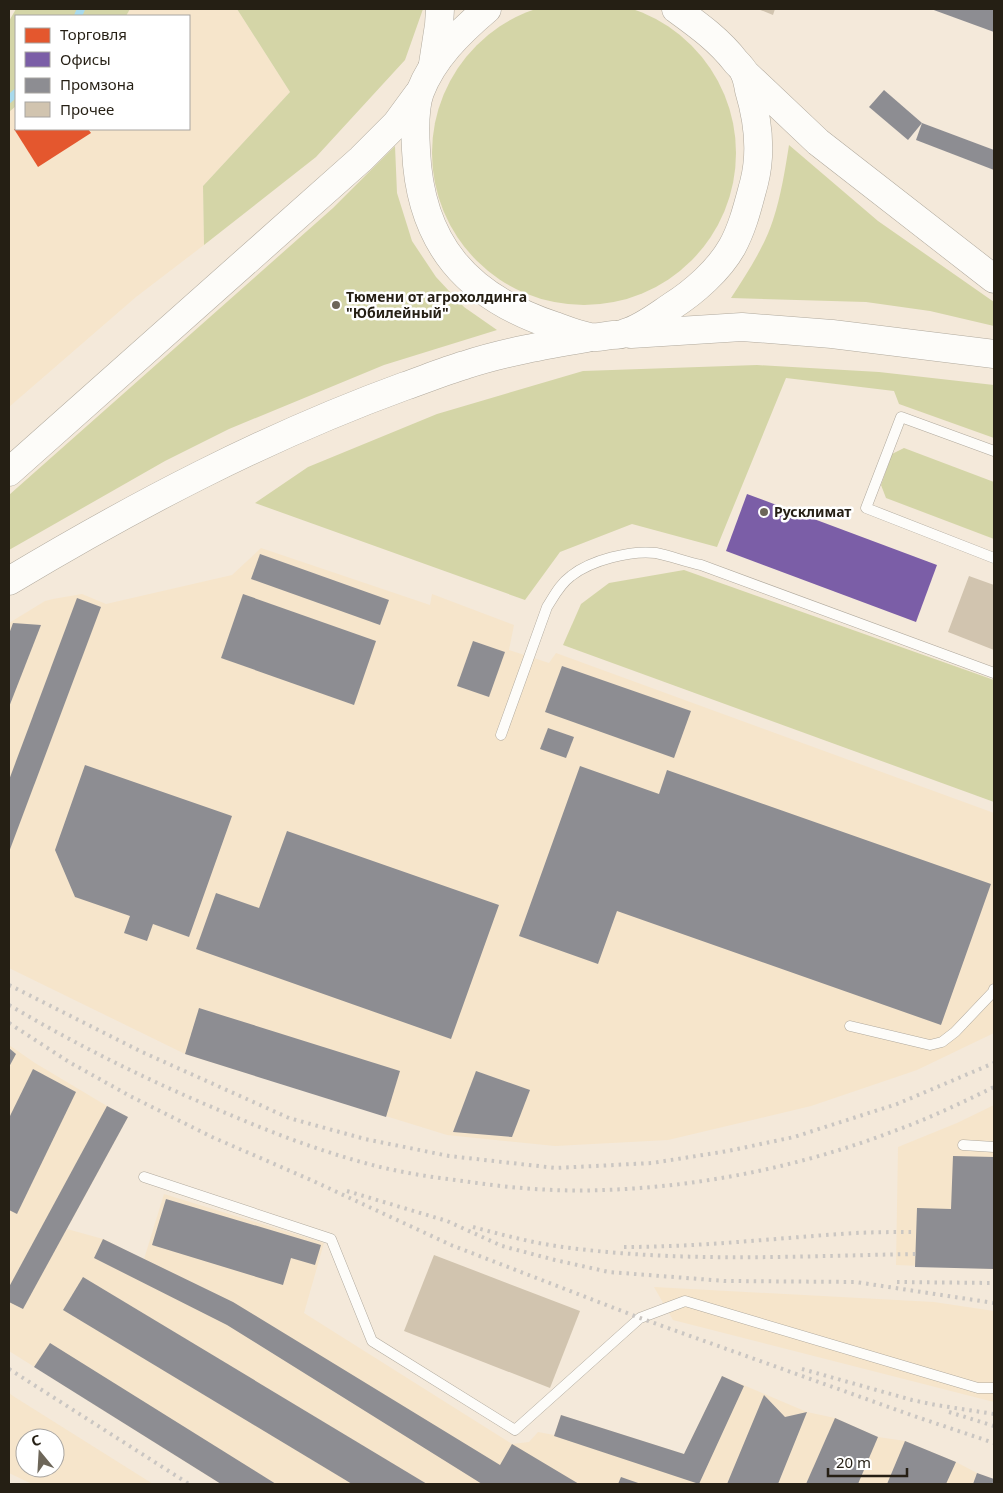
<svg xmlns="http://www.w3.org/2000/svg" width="1003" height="1493" viewBox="0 0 1003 1493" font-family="'Noto Sans',sans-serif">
<rect width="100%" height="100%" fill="#f4e9da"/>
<g fill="#f6e5cb" fill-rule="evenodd">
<polygon points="130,9 237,9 290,92 203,186 204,245 136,297 9,407 9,112 16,106 16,129 189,129 189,16 126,16"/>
<polygon points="261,548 430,605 432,594 514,625 509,650 549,663 556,653 994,813 994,1033 917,1070 811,1106 668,1140 555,1146 447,1135 185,1054 9,968 9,623 45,601 53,599 82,594 106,604 232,575"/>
<polygon points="9,1045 35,1063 107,1106 128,1117 67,1229 103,1239 144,1259 164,1194 324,1243 304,1313 512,1444 529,1442 538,1432 554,1435 561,1415 684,1454 722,1376 807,1412 835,1418 878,1437 905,1441 956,1462 977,1473 994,1479 994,1484 221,1484 9,1351"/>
<polygon points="994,1105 994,1269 896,1265 898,1147 957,1123"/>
<polygon points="654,1287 934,1302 994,1311 994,1402 673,1320"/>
<path d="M9,1393L13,1396L153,1484H32L9,1473ZM25,1438H55V1468H25Z"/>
</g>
<g fill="#d4d5a7">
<circle cx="584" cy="153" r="152"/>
<polygon points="16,9 130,9 126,16 16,16 16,106 9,112 9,21"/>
<polygon points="237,9 423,9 405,60 316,157 204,245 203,186 290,92"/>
<path d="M789,145L878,221L994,302V326L930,311L866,302L731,298C747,273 764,248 773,220C781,196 785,170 789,145Z"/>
<polygon points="395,146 397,193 412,241 436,277 464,307 497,330 384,365 229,429 165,461 9,550 9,495 333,208"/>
<polygon points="757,365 879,372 994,385 994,438 899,404 894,391 786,378 717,547 632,524 560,552 525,600 255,503 308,467 437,414 583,371"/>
<polygon points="904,448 994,482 994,539 886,498 881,485 892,454"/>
<polygon points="684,570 994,680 994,802 563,645 581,604 609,583"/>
</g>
<polygon fill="#e4572e" points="14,129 88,129 91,133 38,167"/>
<polygon fill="#7b5ea7" points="747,494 937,565 916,622 726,551"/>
<g fill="#8d8d92">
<polygon points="931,9 994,9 994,32"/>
<polygon points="884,90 922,123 908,140 869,107"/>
<polygon points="922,123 994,150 994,170 916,140"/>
<polygon points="260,554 389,600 380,625 251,579"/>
<polygon points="243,594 376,641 354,705 221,658"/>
<polygon points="77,598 101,607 9,852 9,780"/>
<polygon points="13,623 41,625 9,707 9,634"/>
<polygon points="473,641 505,652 489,697 457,686"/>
<polygon points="562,666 691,711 674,758 545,712"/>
<polygon points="548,728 574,737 566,758 540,749"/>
<polygon points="85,765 232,816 189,937 153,924 147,941 124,933 130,916 75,897 55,850"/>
<polygon points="580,766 659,794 667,770 991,884 941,1025 617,911 598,964 519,936"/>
<polygon points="287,831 499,905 451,1039 196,949 216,893 259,908"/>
<polygon points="199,1008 400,1071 386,1117 185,1054"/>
<polygon points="9,1048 16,1054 9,1067"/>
<polygon points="33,1069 76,1092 17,1214 9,1210 9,1118"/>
<polygon points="476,1071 530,1090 512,1137 453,1132"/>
<polygon points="107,1106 128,1117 23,1309 9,1302 9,1287"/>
<polygon points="953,1156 994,1157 994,1269 915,1267 917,1208 951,1209"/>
<polygon points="166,1199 321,1245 315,1265 291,1258 283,1285 152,1245"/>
<polygon points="103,1239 233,1302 500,1465 512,1444 579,1484 482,1484 227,1325 94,1258"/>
<polygon points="83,1277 427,1484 352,1484 63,1310"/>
<polygon points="50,1343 276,1484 221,1484 34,1367"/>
<polygon points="722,1376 744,1386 699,1484 554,1436 561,1415 684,1454"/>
<polygon points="764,1395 785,1417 807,1412 778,1484 727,1484"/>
<polygon points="835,1418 878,1437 858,1484 806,1484"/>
<polygon points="905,1441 956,1462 946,1484 887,1484"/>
<polygon points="977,1473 994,1479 994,1484 973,1484"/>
<polygon points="621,1477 641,1484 618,1484"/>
</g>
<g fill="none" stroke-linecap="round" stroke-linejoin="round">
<g stroke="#a9daec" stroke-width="8">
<polyline points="78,16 81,9"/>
<polyline points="9,99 16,93"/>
</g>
</g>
<g fill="#d1c4af">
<polygon points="758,9 775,9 773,15"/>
<polygon points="969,576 994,585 994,650 948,632"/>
<polygon points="434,1255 580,1311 550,1388 404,1331"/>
</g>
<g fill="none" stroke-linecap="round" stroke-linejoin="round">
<defs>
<g id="lane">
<polyline points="994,451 901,417 866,508 994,558"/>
<path d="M501,735L547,607C554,596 560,584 571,576C591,560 631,550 656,553C671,556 686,562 701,565L994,673"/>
<polyline points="850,1026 930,1045 942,1042 955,1032 993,992 994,989"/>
<polyline points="963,1145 994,1147"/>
<polyline points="144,1177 331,1239 372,1341 515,1430 640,1318 685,1301 978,1388 994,1388"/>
</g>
<g id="secondary">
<path d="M487,9C460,32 433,58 420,92C414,108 415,133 416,150C420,244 467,297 555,326C566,330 578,335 590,337C597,338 605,336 612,335C616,335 621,335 625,333C642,328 657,316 672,306C694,292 719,270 732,247C743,227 748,205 754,183C762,152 758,120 749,90C748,84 747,78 744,72C743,69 739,65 736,62C719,40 698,25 676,9"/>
<polyline points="433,64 439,25 440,9"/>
<polyline points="745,73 818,142 994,279"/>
<polyline points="631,334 742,327 832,334 994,354"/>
<polyline points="9,472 361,159 396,124 418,94"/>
<path d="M9,581C136,505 265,437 405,386C425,379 445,371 465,365C505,352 546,345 587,338"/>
</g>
</defs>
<use href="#lane" stroke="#b0a99d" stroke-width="11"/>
<use href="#secondary" stroke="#b0a99d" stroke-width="29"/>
<use href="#lane" stroke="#fdfcf9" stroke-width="10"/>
<use href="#secondary" stroke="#fdfcf9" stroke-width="28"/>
<g stroke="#cac6c2" stroke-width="4" stroke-dasharray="2.5 5" stroke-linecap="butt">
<polyline points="9,985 142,1052 289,1118 365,1139 449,1156 556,1168 652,1163 728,1151 794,1137 897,1104 994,1063"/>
<path d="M9,1005C75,1044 143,1078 214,1108C263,1129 313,1149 365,1163C397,1172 430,1177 463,1181C509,1188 557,1192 603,1190C701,1187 803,1166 894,1131C928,1119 961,1103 994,1087"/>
<polyline points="9,1023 69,1062 130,1096 212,1137 311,1180 451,1245 640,1318 911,1415 994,1443"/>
<polyline points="347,1191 447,1221 502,1246 555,1260 609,1272 725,1281 856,1282 994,1303"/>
<path d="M473,1227C503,1235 533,1243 563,1247C680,1263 798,1256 916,1254"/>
<path d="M624,1247C697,1247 768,1239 840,1234C866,1232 891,1232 916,1232"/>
<polyline points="897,1282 994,1283"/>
<polyline points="9,1369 189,1484"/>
<polyline points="802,1369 912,1400 936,1405 994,1414"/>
<polyline points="949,1412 994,1426"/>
</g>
</g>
<g fill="#6d6659" stroke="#fff" stroke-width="2">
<circle cx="336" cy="305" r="5"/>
<circle cx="764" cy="512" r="5"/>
</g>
<g text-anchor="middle" stroke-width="5" stroke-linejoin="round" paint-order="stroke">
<g font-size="14" font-weight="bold" fill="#251f14" stroke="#fff" text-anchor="start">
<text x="346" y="302">Тюмени от агрохолдинга<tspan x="346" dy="16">"Юбилейный"</tspan></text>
<text x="774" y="517">Русклимат</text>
</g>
</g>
<rect width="1003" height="1493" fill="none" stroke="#251f14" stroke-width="20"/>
<rect x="15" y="15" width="175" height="115" fill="#ffffff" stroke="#a8a5a1"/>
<rect x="25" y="28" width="25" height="15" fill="#e4572e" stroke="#a8a5a1"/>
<text x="60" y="40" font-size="15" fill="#251f14">Торговля</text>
<rect x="25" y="52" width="25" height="15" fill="#7b5ea7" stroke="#a8a5a1"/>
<text x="60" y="65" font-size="15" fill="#251f14">Офисы</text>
<rect x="25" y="78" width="25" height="15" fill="#8d8d92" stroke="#a8a5a1"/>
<text x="60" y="90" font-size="15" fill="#251f14">Промзона</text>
<rect x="25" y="102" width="25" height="15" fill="#d1c4af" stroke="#a8a5a1"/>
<text x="60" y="115" font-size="15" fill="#251f14">Прочее</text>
<g transform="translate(40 1453) rotate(342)"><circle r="24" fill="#ffffff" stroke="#a8a5a1"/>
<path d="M0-4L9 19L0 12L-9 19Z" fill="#6d6659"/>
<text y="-8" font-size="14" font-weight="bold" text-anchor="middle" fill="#251f14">С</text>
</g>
<path d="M828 1468v8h79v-8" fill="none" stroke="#251f14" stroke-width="2.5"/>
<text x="836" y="1468" font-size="15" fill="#251f14" stroke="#ffffff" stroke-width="4" paint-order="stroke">20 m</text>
</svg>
